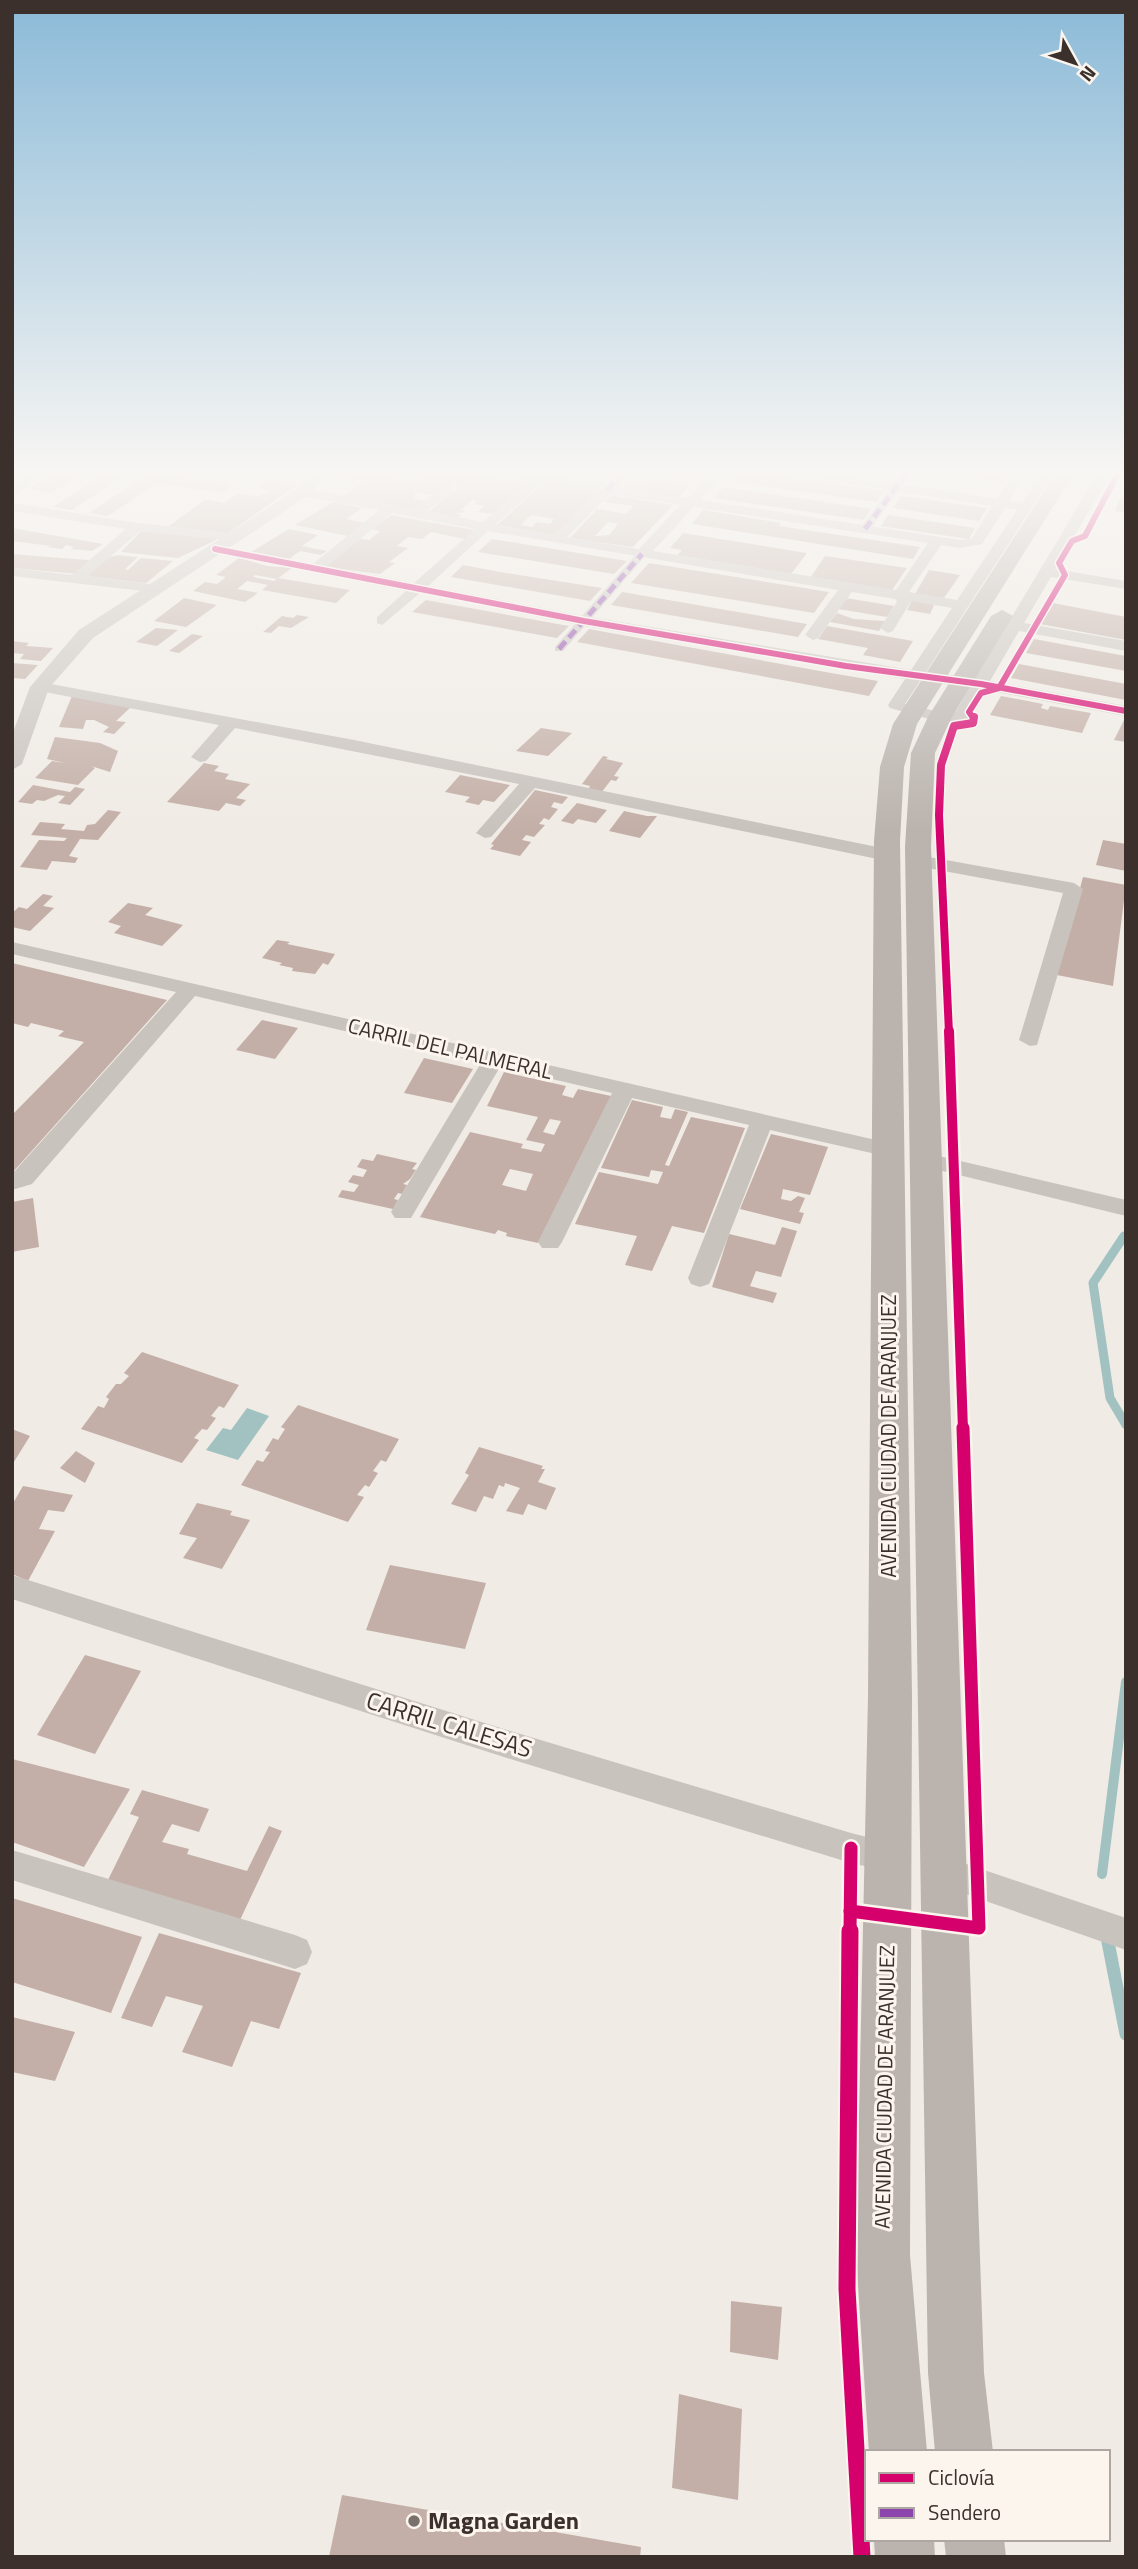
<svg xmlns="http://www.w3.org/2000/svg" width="1138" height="2569" viewBox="0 0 1138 2569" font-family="'Titillium Web',sans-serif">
<rect width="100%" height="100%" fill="#f0ebe5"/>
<polygon fill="#d1d6bf" points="529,470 592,470 629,476 618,488 526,474"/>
<polygon fill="#eee3d5" points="617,470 721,470 708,484"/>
<polygon fill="#a1c2c1" points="247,1408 269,1416 238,1460 206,1450 223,1428 231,1430"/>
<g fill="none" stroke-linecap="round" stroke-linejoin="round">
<polyline stroke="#a1c2c1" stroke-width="9" points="1124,1236 1093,1283 1110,1398 1126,1425"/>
<polyline stroke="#a1c2c1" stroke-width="10" points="1102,1874 1126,1682"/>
<polyline stroke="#a1c2c1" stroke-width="13" points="1108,1942 1126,2034"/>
</g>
<g fill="#c3afa7" fill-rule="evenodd">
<polygon points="60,470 88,470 52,493 29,489"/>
<polygon points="110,470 132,470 72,510 53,507"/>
<polygon points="351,470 378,470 374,476 402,478 399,480 405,481 430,479 383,472 446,470 526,482 496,514 478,512 484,506 473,504 477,501 472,500 462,509 465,512 454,514 462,515 457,519 426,514 459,486 447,484 434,495 415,492 415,499 427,501 414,511 342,497 365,481 344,478"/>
<polygon points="738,470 741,470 884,491 876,502 729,481"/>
<polygon points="921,470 997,470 1009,472 1003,483"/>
<polygon points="151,472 233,485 222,493 157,483 108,516 89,513"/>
<polygon points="647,478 690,484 679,497 621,489 629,481 643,483"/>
<polygon points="268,480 298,484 227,534 166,528 206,499 224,503 237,494 260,496 269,490 259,488"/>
<path d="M543,484L597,492L556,536L496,526ZM531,515L554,519L550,524L537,522L532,527L521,525Z"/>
<polygon points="724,487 871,509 864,520 714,498"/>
<path d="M611,495L673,505L633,547L570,538L597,509L626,514L633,506L604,502ZM608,522L618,524L609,535L595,536Z"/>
<polygon points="901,496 987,508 979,521 893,508"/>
<polygon points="1121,497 1126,498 1126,513 1115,511"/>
<polygon points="333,502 362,508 346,519 364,523 348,536 295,525"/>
<polygon points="703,510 781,523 779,526 920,547 913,559 692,524"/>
<polygon points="391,515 474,530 465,539 431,532 422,539 408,537 397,546 408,548 389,562 395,563 380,574 325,567 360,539 369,540 380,531 372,529"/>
<polygon points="888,515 975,528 969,539 881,526"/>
<polygon points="12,528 103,544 92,551 71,549 74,547 66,545 62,549 48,547 51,546 12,541"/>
<polygon points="289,529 318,535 302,546 327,551 321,555 300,551 289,559 251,552"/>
<polygon points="141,531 215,538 216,540 178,558 121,552"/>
<polygon points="683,533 807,553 791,574 677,555 682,550 670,548"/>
<polygon points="492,539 627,561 614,574 478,552"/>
<polygon points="12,554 74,559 90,560 79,574 12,568"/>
<polygon points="117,555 138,557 125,569 128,570 141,558 173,561 146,583 85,576 107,558"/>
<polygon points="825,556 907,568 892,590 811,577"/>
<polygon points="239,558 267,566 292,568 277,579 255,575 253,577 274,581 278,578 350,590 336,603 262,590 268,585 247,581 237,589 258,593 245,602 193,591 205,582 217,584 226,577 216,575"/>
<polygon points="649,563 829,592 814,613 631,583"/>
<polygon points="463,565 500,572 602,588 590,601 451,577"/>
<polygon points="929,570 960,575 944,598 915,594"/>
<polygon points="622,592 807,624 798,637 611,605"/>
<polygon points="184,598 217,605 186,627 154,621"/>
<polygon points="846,598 894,606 887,617 838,609"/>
<polygon points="426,600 569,626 557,638 412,612"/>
<polygon points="912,600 935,603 930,614 907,610"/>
<polygon points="1053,603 1126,617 1126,640 1040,624"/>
<polygon points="837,613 854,619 885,621 879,631 830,622"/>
<polygon points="297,615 309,617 291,628 279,626 271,633 263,632 282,616 293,618"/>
<polygon points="827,626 913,641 900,662 863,655 868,648 818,639"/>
<polygon points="156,628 178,630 157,646 136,642"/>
<polygon points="589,629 831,673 878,681 869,696 577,642"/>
<polygon points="192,634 203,636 179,653 169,651"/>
<polygon points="1034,639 1126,656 1126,671 1026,653"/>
<polygon points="12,641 29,643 26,646 53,648 41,661 20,659 24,654 12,653"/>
<polygon points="12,663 38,665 25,679 12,678"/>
<polygon points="1019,664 1126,684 1126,700 1011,678"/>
<polygon points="72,696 131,707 116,721 126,722 114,734 103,732 109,727 94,720 86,720 83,729 59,727"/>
<polygon points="1001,696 1043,704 1041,708 1048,710 1050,706 1091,713 1082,733 990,715"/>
<polygon points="1124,720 1126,742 1114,740"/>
<polygon points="541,728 572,733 548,756 516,751"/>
<polygon points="55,737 100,743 118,751 110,772 91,766 95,768 78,785 35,778 52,761 65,763 47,759"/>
<polygon points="603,756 608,757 606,759 623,763 614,776 619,777 616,781 611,780 601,793 588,791 590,786 582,784"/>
<polygon points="204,763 219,766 214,771 229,774 225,779 250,784 236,798 246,800 240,806 226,803 219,811 167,802"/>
<polygon points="460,775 510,785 494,802 483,800 479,805 465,802 470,797 445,792"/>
<polygon points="33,785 70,792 75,787 85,789 70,805 58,803 65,796 58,795 44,801 37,800 32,804 18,802"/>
<polygon points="535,790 568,797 562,804 554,802 551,807 558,809 549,820 544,818 539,824 545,825 534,837 526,835 522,840 531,842 520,856 490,849 494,845 491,844"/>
<polygon points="577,803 607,810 596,823 578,819 573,824 561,821"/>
<polygon points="108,810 121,812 98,840 80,839 69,856 78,858 75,863 52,861 47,870 20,867 39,840 64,841 67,838 31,835 40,822 65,824 61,829 84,831 87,825 95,824"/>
<polygon points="624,811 647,816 657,816 640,838 609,831"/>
<polygon points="1103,840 1126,844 1126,871 1096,865"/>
<polygon points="1083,877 1126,885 1113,986 1057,975"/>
<polygon points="43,894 53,896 43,906 54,908 30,931 12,927 12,913 19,907 27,909"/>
<polygon points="128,903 153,908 145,915 183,925 162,946 114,933 121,926 108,922"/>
<polygon points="277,940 290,942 287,944 335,954 328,965 323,963 315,974 292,971 293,968 279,965 282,963 262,958"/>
<polygon points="12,963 167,1000 12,1173 12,1115 84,1042 58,1036 64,1031 31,1023 28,1027 12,1023"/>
<polygon points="262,1020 298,1028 275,1059 236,1050"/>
<polygon points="424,1058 473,1069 452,1103 404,1093"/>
<path d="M504,1072L566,1086L562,1095L573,1098L578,1089L611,1096L538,1243L506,1236L507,1233L498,1230L495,1234L420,1217L470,1132L523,1144L521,1148L541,1152L545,1144L526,1140L538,1117L487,1106ZM550,1119L561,1121L554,1135L543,1132ZM510,1169L533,1174L526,1191L502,1185Z"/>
<polygon points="632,1100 663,1107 660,1117 671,1119 675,1109 688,1112 665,1165 669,1166 691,1117 745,1128 704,1233 672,1226 652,1271 625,1265 637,1236 575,1224 599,1172 658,1184 663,1172 651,1170 649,1177 601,1168"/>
<polygon points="771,1134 828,1147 810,1195 783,1189 781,1199 791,1201 798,1196 805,1198 799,1212 804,1213 800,1224 740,1209"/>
<polygon points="377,1154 417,1163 412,1169 416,1170 410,1179 403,1184 407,1185 402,1194 398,1193 394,1199 398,1200 393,1209 338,1197 342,1190 354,1192 359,1185 348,1182 353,1175 363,1177 367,1170 357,1167 362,1159 373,1161"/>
<polygon points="33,1198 39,1247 12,1252 12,1202"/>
<polygon points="782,1227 797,1231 781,1277 756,1271 750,1286 777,1293 773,1303 712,1287 729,1234 775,1245"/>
<polygon points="142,1352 239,1385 224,1408 219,1406 211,1416 216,1418 207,1430 202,1429 194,1438 199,1440 182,1463 81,1429 98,1406 104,1408 109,1399 106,1397 116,1384 121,1384 129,1376 124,1373"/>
<polygon points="298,1405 399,1439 386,1462 381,1460 373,1471 378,1473 369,1487 365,1485 357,1495 364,1497 348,1522 241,1485 257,1460 263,1462 270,1452 265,1451 273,1438 278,1440 285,1429 281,1427"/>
<polygon points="12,1429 30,1436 12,1465"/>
<polygon points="479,1447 543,1466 541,1469 545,1469 538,1482 556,1488 546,1510 528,1504 523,1515 506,1511 520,1488 505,1483 504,1487 499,1485 493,1499 484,1496 476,1512 451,1504 469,1475 465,1473"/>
<polygon points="76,1451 95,1463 85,1483 60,1468"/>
<polygon points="23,1486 73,1495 64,1512 48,1510 39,1529 55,1531 28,1581 12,1574 12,1505"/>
<polygon points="197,1503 232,1511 230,1515 250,1520 222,1569 183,1558 197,1538 179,1534"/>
<polygon points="390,1565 486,1583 465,1649 366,1630"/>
<polygon points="85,1655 141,1671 95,1754 37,1735"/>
<polygon points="12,1759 130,1789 84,1867 12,1842"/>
<polygon points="142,1790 209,1809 199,1832 172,1824 162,1842 189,1849 187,1854 247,1871 269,1826 282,1831 240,1920 105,1886 139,1817 130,1814"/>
<polygon points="12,1898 142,1937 111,2013 12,1982"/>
<polygon points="159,1933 301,1973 279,2029 251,2021 232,2067 182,2052 203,2006 166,1996 152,2027 121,2018"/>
<polygon points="12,2017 75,2032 55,2081 12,2072"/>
<polygon points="731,2301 782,2307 778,2360 730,2352"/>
<polygon points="679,2394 742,2409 738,2500 672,2488"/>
<polygon points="342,2495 641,2547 640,2557 329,2557"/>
</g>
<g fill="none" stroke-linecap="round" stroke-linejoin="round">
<g fill="#c9c3be" fill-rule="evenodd">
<polygon points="623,470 628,473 626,475 610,492 604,492 604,488"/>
<polygon points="904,470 914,470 869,531 861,531 861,527"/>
<polygon points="638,552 647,554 563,651 555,651 555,647"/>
</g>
<g fill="#c9c3be" fill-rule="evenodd">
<polygon points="38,470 53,470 12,496 12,486"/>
<path d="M472,470H504L687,498L714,470H727L700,500L960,540L972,538L992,506L786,474L780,470H812L997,499L1015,470H1028L1009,501L1022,503L1043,470H1056L926,672L975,678L1100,470H1113L1055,569L1126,581V589L1051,577L1024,623L1126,641V651L1019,631L990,681L1126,706V716L985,690L967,720L940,722L890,708L888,705L905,679L584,626L420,593L382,625L377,623V617L406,591L215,553L208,549L215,545L313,564L379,510L298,495L296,492L303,488L414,509L447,484L452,485V491L427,511L483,522L527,482ZM541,484L597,492L554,535L496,524ZM610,494L680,505L639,549L567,537ZM694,507L928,543L896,590L653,551ZM1005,508L1017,510L957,600L909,592L941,545L960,548L982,544ZM392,513L475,529L414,583L327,566ZM488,531L838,590L805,635L813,640L818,638L852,592L895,599L897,602L880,628L888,633L893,631L911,601L952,608L911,670L584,616L428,586ZM920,681L970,687L956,711L940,712L905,704Z"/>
<polygon points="12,503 137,523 235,533 242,537 235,541 140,531 88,576 157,585 157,591 152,592 12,576 12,568 72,575 126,529 12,511"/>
<polygon points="40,682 354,740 887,849 896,855 887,861 535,788 491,837 485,838 476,833 519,784 235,728 206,761 200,762 191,757 219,725 34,690 34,684"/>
<polygon points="918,855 1074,883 1083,889 1037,1045 1030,1046 1019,1040 1063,893 911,865 909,861 911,857"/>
<polygon points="12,942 889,1143 897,1145 900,1150 897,1155 889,1157 770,1130 712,1278 709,1284 700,1287 691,1284 688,1278 749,1125 632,1098 562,1242 558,1248 542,1248 538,1242 612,1093 500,1067 411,1218 395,1218 391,1212 481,1063 195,996 32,1184 12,1190 12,1174 176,992 12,954"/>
<polygon points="926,1153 1126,1200 1126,1216 918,1165 915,1160 918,1155"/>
<polygon points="12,1575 507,1730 851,1833 898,1845 903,1856 898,1867 887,1871 851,1863 507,1758 12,1599"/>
<polygon points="12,1850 295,1935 307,1940 312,1952 307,1964 295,1969 12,1880"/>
<polygon points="943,1856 1126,1918 1126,1950 931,1882 927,1871 931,1860"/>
</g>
<polygon fill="#c9c3be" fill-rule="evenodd" points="314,470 331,470 309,495 93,638 49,688 22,764 12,770 12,735 30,687 79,630 297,489"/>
<g fill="#bab3ae" fill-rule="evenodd">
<polygon points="1058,470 1076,470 917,724 904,767 900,841 912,1696 910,2255 927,2452 869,2452 856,2255 868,1696 874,841 880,767 893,724"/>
<polygon points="1002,610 1013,616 952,717 935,753 931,847 984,2373 993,2452 935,2452 928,2373 905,847 911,753 928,717 991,616"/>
<polygon points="874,2539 934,2539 935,2557 875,2557"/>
<polygon points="944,2539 1004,2539 1006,2557 946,2557"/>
</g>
<g stroke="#8e44ad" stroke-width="5" stroke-dasharray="10 5" stroke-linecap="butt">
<polyline points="607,490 623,473"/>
<polyline points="865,529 909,470"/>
<polyline points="559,649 642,554"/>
</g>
<defs>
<g id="cycleway-far4">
<polyline points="215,549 584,621 846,666 981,684 1126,711"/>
<polyline points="974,719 969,712 981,693 999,688 1065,575 1059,563 1072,541 1085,536 1117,475 1123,470"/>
</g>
<polyline id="cycleway-far3" points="949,1033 939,815 941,765 954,726 973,723 974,717"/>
<polyline id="cycleway-far2" points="949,1031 963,1430"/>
<g id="cycleway-far1">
<polyline points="850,1911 979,1928 963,1428"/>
<polyline points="850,1933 851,1848"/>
</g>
<polyline id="cycleway" points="850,1931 847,2289 862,2557"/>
</defs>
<use href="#cycleway-far4" stroke="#fbf5ee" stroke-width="9"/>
<use href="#cycleway-far3" stroke="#fbf5ee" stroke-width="11"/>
<use href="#cycleway-far2" stroke="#fbf5ee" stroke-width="15"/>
<use href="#cycleway-far1" stroke="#fbf5ee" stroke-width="18"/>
<use href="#cycleway" stroke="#fbf5ee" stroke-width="21"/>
<use href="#cycleway-far4" stroke="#d6006c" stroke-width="6"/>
<use href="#cycleway-far3" stroke="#d6006c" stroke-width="8"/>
<use href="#cycleway-far2" stroke="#d6006c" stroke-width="10"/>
<use href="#cycleway-far1" stroke="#d6006c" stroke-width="13"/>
<use href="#cycleway" stroke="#d6006c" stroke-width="17"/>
</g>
<linearGradient id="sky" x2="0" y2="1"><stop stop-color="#8bbad8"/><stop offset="0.57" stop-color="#f8f6f3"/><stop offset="1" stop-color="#f8f6f3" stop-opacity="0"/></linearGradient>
<rect width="1138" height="830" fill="url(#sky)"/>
<circle fill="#7a716c" stroke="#fbf5ee" stroke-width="2.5" cx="414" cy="2521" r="7"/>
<g text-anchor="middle" stroke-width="6" stroke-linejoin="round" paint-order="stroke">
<g font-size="21" fill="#3b302b" stroke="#fbf5ee">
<text transform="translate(450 1049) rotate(13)" y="7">CARRIL DEL PALMERAL</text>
<text transform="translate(889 1436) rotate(-90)" y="7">AVENIDA CIUDAD DE ARANJUEZ</text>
<text transform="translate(885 2087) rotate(-89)" y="7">AVENIDA CIUDAD DE ARANJUEZ</text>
</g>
<g font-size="24" fill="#3b302b" stroke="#fbf5ee">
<text transform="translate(449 1725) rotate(17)" y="8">CARRIL CALESAS</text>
</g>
<g font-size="24" font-weight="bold" fill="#3b302b" stroke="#fbf5ee" text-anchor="start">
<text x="428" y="2529">Magna Garden</text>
</g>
</g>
<rect width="1138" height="2569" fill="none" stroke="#3b302b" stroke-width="28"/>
<rect x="865" y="2450" width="245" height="91" fill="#fbf5ee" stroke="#aea6a0" stroke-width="2"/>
<rect x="879" y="2473" width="35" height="10" fill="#d6006c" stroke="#aea6a0" stroke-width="2"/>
<text x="928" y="2485" font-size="21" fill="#3b302b">Ciclovía</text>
<rect x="879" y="2508" width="35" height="10" fill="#8e44ad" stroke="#aea6a0" stroke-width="2"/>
<text x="928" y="2520" font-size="21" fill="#3b302b">Sendero</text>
<g transform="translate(1075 63) rotate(130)" stroke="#fbf5ee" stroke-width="5" paint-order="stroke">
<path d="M0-5L12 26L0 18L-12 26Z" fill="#3b302b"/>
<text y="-10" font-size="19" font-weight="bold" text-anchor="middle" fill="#3b302b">N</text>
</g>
</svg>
